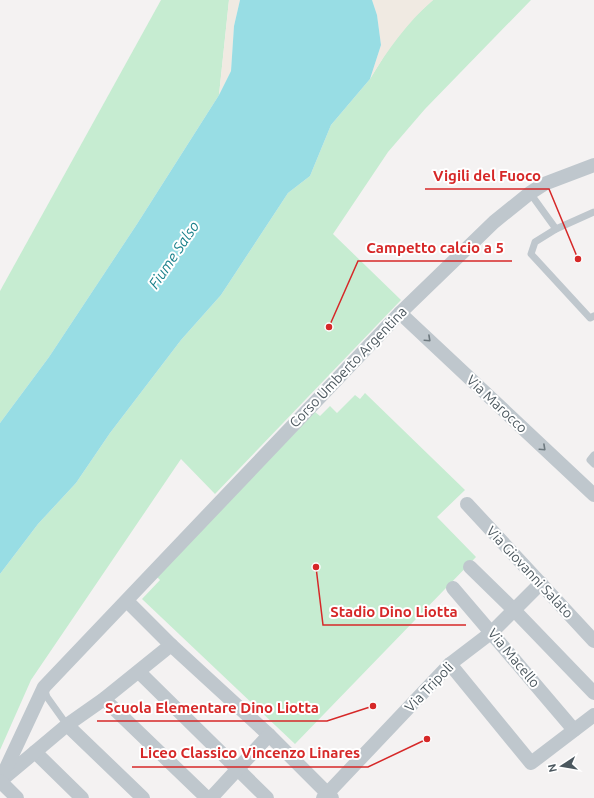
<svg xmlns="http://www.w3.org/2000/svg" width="594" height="798" viewBox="0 0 594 798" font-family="Ubuntu,sans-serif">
<rect width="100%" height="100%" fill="#f4f2f2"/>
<g fill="#c6ecd1">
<polygon points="161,0 229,0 219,95 137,224 49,357 0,423 0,291"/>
<polygon points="433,0 531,0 425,109 388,152 333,234 401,300 215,494 181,459 31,680 0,750 0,574 38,524 76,483 110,433 181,340 221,295 288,193 310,176 331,125 370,79 389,48 413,18"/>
<polygon points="365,393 465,490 437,517 476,557 295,744 142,599 160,580 156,576 315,412 320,416 330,406 337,413 355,395 360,399"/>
</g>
<g fill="#f0eae2">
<polygon points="229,0 240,0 234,26 231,71 219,95"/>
<path d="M372,0H433C407,23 388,49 370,79L381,45L377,15Z"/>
</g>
<polygon fill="#98dde4" points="240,0 372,0 377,15 381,45 370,79 331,125 310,176 288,193 221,295 181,340 110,433 76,483 38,524 0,574 0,423 49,357 137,224 219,95 231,71 234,26"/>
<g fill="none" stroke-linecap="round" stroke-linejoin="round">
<g stroke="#bfc7cd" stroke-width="7">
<polyline points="530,193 556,229"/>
<polyline points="594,212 556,229 535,242 531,254 590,318 594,316"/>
<polyline points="594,455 590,460 594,464"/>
<polyline points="44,688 47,697 67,725"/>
</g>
<g stroke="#bfc7cd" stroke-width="14">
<polyline points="400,313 594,495"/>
<polyline points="467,504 594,641"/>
<polyline points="470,567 514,610 594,693"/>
<polyline points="453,588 574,730"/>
<polyline points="127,601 171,645 269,735 332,798"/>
<polyline points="450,664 531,763 594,715"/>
<polyline points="139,672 267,798"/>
<polyline points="104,699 207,798"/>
<polyline points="67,725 143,798"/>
<polyline points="35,752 82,798"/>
<polyline points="4,778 67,725 104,699 171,645"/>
<polyline points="0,781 44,687 400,313 494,222 530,193 544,184 594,165"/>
<polyline points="0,781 17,798"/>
<polyline points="211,798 269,735"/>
<polyline points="323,798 450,664 492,632 541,583"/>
</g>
</g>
<defs><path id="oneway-chevron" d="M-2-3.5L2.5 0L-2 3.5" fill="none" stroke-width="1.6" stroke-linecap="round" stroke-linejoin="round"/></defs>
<g stroke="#6e797f">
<use href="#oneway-chevron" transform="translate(428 339) rotate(43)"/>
<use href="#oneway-chevron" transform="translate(543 448) rotate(43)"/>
</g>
<g text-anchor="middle" stroke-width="4" stroke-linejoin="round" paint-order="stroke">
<g font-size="14" fill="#4b575e" stroke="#fff">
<text transform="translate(348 367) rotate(-46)" y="5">Corso Umberto Argentina</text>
<text transform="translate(497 404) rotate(43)" y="5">Via Marocco</text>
<text transform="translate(530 572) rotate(47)" y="5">Via Giovanni Salato</text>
<text transform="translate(514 658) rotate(50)" y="5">Via Macello</text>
<text transform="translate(429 687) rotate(-46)" y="5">Via Tripoli</text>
</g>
<g font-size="15" font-style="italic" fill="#1a808b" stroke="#fff">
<text transform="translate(174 255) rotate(-56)" y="5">Fiume Salso</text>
</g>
</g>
<path fill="none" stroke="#d62828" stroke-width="1.5" d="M578 259L549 189H425M329 327L358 261H512M316 567L323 625H466M373 706L327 721H97M427 739L368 767H132"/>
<g fill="#d62828" stroke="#fff" stroke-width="1.5">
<circle cx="578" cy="259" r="4"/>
<circle cx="329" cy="327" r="4"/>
<circle cx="316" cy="567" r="4"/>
<circle cx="373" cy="706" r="4"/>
<circle cx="427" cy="739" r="4"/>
</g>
<g font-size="15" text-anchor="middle" font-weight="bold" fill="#d62828" stroke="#fff" stroke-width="4" stroke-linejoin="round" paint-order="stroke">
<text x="487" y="181">Vigili del Fuoco</text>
<text x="435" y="253">Campetto calcio a 5</text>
<text x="394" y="617">Stadio Dino Liotta</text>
<text x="212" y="713">Scuola Elementare Dino Liotta</text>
<text x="250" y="758">Liceo Classico Vincenzo Linares</text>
</g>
<g transform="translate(562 766) rotate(258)" stroke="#ffffff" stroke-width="3" paint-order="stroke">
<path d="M0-3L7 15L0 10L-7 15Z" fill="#4b575e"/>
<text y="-6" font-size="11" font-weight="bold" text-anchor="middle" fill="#4b575e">N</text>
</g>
</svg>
